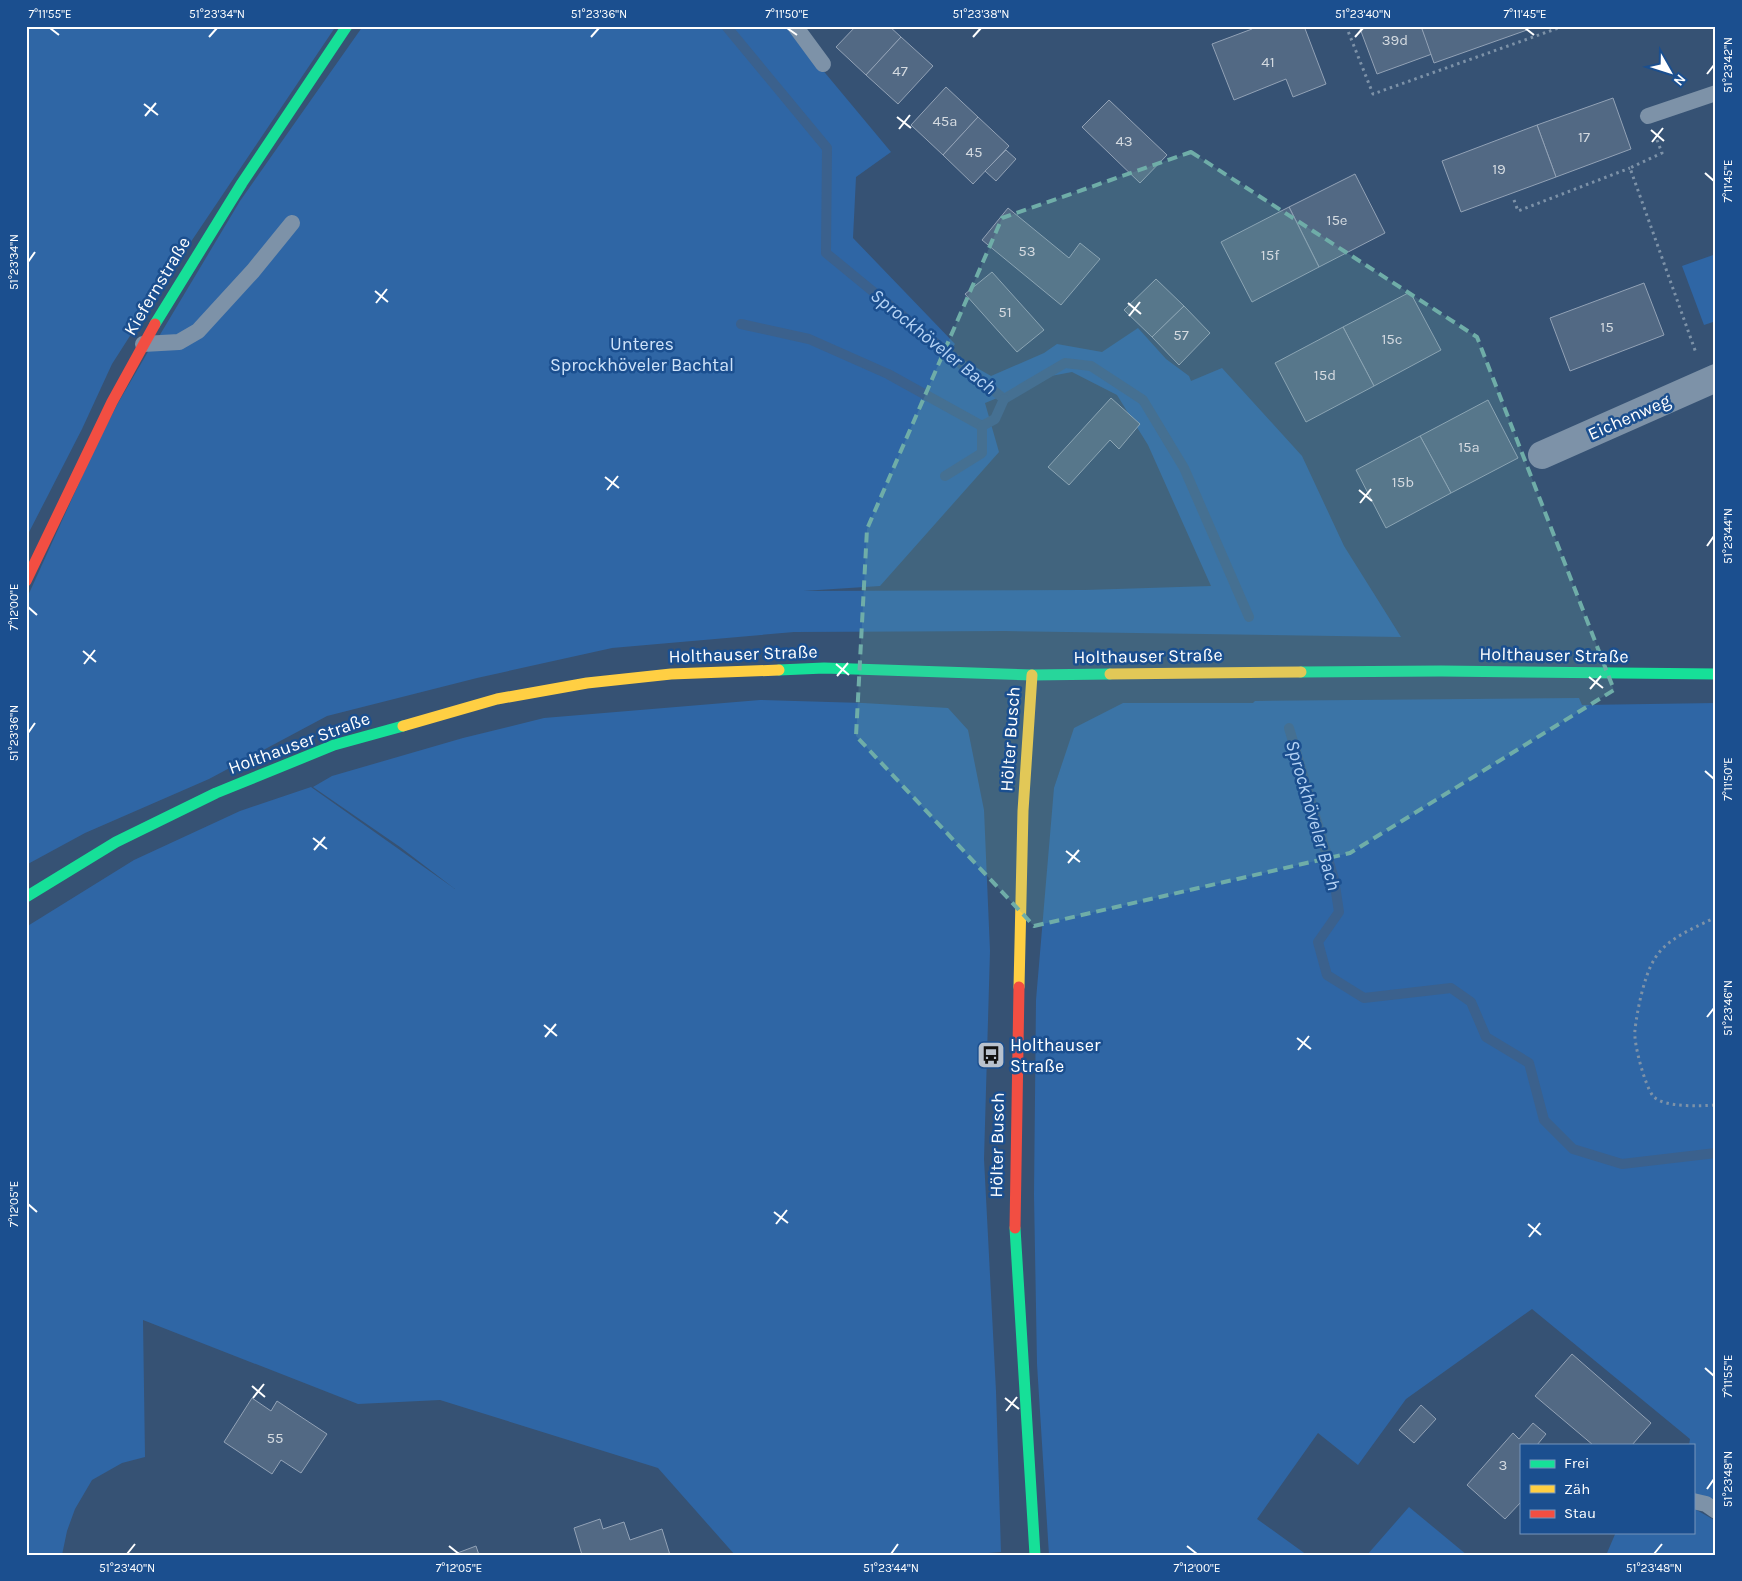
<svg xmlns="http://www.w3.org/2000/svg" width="1742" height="1581" viewBox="0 0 1742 1581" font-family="Karla,sans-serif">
<rect width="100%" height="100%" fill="#365274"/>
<g fill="#2f66a5" fill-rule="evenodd">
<polygon points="26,26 336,26 176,264 112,364 82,429 26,538"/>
<path d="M363,26H786L891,152L856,177L853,238L955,344L949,352L991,376L1044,353L1057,344L1102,352L1138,328L1166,359L1189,376L1191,381L1222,368L1302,456L1344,546L1401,637L1005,631L794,632L612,648L477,678L327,716L209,779L85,833L26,865V600L95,448L118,403L149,350L183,348L210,328L292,233L283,227C264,251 204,331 177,338C172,339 164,338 158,338L240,201ZM1072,372L1117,395L1148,445L1211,586L1085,590L803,591L880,586L999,452L985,403L1051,376Z"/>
<polygon points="1716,254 1716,321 1704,325 1682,266"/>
<polygon points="1579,698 1582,705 1716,703 1716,1501 1693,1494 1693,1445 1689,1445 1690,1439 1532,1309 1406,1399 1358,1465 1318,1433 1257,1519 1307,1555 1049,1555 1037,1364 1034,1195 1036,1000 1054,788 1074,728 1123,703 1253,703 1255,701"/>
<polygon points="760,700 863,703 948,708 968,730 984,810 990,951 984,1159 996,1391 1001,1552 963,1555 735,1555 658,1468 440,1400 358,1404 143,1320 145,1457 122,1463 92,1480 75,1509 67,1531 62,1555 26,1555 26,927 134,860 240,811 311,787 455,889 400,847 313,787 332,776 463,738 544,718"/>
<polygon points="1409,1507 1467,1555 1367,1555"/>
<polygon points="1693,1508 1716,1521 1716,1555 1601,1555 1607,1553 1616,1532 1693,1532"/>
</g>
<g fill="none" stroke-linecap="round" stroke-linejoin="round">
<g stroke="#3b618d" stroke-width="10">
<polyline points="726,26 827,148 826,253 1004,399 1065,363 1091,366 1143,400 1184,468 1249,617"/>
<polyline points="741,324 809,339 888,374 982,426"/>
<polyline points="945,476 982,453 982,426 995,419 1004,399"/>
<polyline points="1289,728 1334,879 1339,912 1318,942 1327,975 1364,998 1451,988 1471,1002 1486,1037 1529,1063 1544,1120 1573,1149 1622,1164 1716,1153"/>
</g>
</g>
<g fill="#526984" stroke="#92a2b6">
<polygon points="856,26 889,26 901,37 866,75 836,47"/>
<polygon points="1251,26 1304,26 1326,84 1293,97 1286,79 1234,100 1212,44 1252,29"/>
<polygon points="1359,26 1421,26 1432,54 1377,74"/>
<polygon points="1421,26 1525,26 1527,30 1434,63"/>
<polygon points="901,37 933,66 898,104 866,75"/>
<polygon points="946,87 978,117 943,155 911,125"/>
<polygon points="1613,98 1631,149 1556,177 1537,125"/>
<polygon points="1109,100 1167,155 1140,183 1082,127"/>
<polygon points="978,117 1009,146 973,184 943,155"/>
<polygon points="1537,125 1556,177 1461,212 1442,161"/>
<polygon points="1006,150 1016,159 996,181 985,171"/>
<polygon points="1355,174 1385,233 1319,267 1289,207"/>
<polygon points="1289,207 1319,267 1252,302 1221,242"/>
<polygon points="1008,208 1069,258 1080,243 1100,259 1061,305 982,240"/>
<polygon points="992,272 1044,330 1017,352 965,294"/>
<polygon points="1156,279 1184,306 1152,337 1124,310"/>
<polygon points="1644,283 1664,335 1570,371 1550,318"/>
<polygon points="1410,292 1441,350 1374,386 1343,327"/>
<polygon points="1184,306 1210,333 1179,365 1152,337"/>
<polygon points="1343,327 1374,386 1306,422 1275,363"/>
<polygon points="1111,398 1140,424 1119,449 1110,440 1069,485 1048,467"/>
<polygon points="1488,400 1518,458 1451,493 1420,436"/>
<polygon points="1420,436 1451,493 1386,528 1356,470"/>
<polygon points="1572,1354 1651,1423 1632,1445 1593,1445 1535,1396"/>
<polygon points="252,1398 271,1411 277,1401 327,1434 301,1473 281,1460 272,1474 224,1442"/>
<polygon points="1421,1405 1436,1419 1414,1443 1399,1430"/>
<polygon points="1533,1423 1546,1434 1537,1445 1521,1445 1521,1502 1505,1519 1467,1485 1513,1433 1519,1439"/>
<polygon points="600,1519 603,1529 624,1522 630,1540 662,1529 670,1555 582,1555 574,1528"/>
<polygon points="476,1546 479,1555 452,1555"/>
</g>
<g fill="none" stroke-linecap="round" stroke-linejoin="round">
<g stroke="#7d92a8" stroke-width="3" stroke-dasharray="2.5 4" stroke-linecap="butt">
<polyline points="1346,26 1373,94 1564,26"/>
<polyline points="1657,140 1662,153 1630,168 1696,353"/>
<polyline points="1514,200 1518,211 1630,168"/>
<path d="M1716,917C1695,928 1666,938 1654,960C1644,976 1637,1011 1635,1030C1633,1042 1645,1086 1653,1096C1664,1108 1700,1106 1716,1105"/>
</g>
<g stroke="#7d92a8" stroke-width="16">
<polyline points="795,26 823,64"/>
<polyline points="1648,116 1716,93"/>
<polyline points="143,344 179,342 198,331 253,271 292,223"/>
<polyline points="1693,1501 1706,1504 1716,1511"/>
</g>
<polyline stroke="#7d92a8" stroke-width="28" points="1542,455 1716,378"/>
<g stroke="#16e098" stroke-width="11">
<polyline points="155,324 242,183 347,26"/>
<polyline points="779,670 824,668 1032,675 1110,674"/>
<polyline points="1301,672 1441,671 1716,674"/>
<polyline points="26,897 116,842 216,793 334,745 403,726"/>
<polyline points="1015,1228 1035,1555"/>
</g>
<g stroke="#ffcf43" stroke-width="11">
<polyline points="1110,674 1301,672"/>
<polyline points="403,726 497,699 587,683 671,674 779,670"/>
<polyline points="1019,987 1023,811 1032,675"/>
</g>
<g stroke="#f24e42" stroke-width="11">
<polyline points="26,581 112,402 155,324"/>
<polyline points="1015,1228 1019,987"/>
</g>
</g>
<path fill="#6fada8" fill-opacity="0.2" stroke="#6fada8" stroke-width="4" stroke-dasharray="10 6" stroke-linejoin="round" d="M1191,152L1477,337L1614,690L1350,853L1034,926L856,736L867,529L1002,218Z"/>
<path fill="none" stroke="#fff" stroke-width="2" d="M50,28L59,35M787,28L797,35M1525,28L1534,35M209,37L217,28M591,37L599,28M973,37L981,28M1355,37L1363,28M1707,74L1714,65M144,104L158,115M145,116L156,103M897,117L911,128M899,129L910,115M1651,130L1664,141M1652,142L1663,128M1705,173L1714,181M28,262L35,252M375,291L388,302M376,303L387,289M1128,303L1141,314M1129,316L1140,302M605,477L619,488M607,490L618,476M1359,490L1372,501M1360,503L1371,489M1707,546L1714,536M28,607L37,615M83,651L96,662M84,664L95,650M836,664L849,675M837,676L848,663M1589,677L1603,688M1590,689L1601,676M28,733L35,723M1705,771L1714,779M313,838L327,849M314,850L325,837M1066,851L1080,862M1068,863L1079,850M1707,1017L1714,1008M544,1025L557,1036M545,1037L556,1024M1297,1038L1311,1049M1298,1050L1309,1036M28,1204L37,1212M774,1212L788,1223M776,1224L787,1210M1528,1224L1541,1235M1529,1237L1540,1223M1705,1368L1714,1376M252,1386L265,1397M253,1398L264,1384M1005,1398L1019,1409M1006,1411L1017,1397M1707,1489L1714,1479M449,1546L459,1554M1187,1546L1197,1554M127,1554L135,1544M891,1554L898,1544M1654,1554L1662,1544"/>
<defs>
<symbol id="bus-square" viewBox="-11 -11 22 22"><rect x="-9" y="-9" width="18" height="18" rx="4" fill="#b9c2ce" stroke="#1b4f8f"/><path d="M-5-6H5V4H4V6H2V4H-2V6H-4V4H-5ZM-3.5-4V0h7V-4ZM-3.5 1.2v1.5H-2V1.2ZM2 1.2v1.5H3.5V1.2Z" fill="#111"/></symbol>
</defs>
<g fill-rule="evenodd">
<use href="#bus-square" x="975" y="1039" width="32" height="32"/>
</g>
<g text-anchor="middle" stroke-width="5" stroke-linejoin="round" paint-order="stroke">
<g font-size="15" fill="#d4dae0">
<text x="1395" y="45">39d</text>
<text x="1268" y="67">41</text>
<text x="900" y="76">47</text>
<text x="945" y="126">45a</text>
<text x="1584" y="142">17</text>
<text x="1124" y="146">43</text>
<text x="974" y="157">45</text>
<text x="1499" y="174">19</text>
<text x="1337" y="225">15e</text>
<text x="1027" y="256">53</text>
<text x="1270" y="260">15f</text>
<text x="1005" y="317">51</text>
<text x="1607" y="332">15</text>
<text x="1181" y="340">57</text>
<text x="1392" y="344">15c</text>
<text x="1325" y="380">15d</text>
<text x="1469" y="452">15a</text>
<text x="1403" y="487">15b</text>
<text x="275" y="1443">55</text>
<text x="1503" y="1470">3</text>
</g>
<g font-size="18" fill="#fff" stroke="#1b4f8f">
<text transform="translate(157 286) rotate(-59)" y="6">Kiefernstraße</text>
<text transform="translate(1629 417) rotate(-24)" y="6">Eichenweg</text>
<text transform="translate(743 654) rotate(-2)" y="6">Holthauser Straße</text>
<text transform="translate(1554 655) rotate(1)" y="6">Holthauser Straße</text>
<text transform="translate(1148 656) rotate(-1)" y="6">Holthauser Straße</text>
<text transform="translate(1010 739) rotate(-86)" y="6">Hölter Busch</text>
<text transform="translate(299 743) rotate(-20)" y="6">Holthauser Straße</text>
<text transform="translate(997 1145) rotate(-89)" y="6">Hölter Busch</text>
</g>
<g font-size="18" fill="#cfe3fa" stroke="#1b4f8f">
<text x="642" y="350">Unteres<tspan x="642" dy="21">Sprockhöveler Bachtal</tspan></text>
</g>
<g font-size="18" fill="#fff" stroke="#1b4f8f" text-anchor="start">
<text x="1010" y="1051">Holthauser<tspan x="1010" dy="21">Straße</tspan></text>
</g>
<g font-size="19" font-style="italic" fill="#b5d3f5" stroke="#1b4f8f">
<text transform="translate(934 341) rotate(39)" y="7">Sprockhöveler Bach</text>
<text transform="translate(1314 815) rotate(74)" y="7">Sprockhöveler Bach</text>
</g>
</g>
<rect width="1742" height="1581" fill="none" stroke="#1b4f8f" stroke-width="55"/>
<rect x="1520" y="1444" width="175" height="90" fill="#1b4f8f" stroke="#7695bc"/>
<rect x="1530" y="1460" width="25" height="8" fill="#16e098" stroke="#7695bc"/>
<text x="1564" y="1468" font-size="15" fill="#ffffff">Frei</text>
<rect x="1530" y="1485" width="25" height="8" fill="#ffcf43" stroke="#7695bc"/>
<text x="1564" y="1494" font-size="15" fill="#ffffff">Zäh</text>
<rect x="1530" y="1510" width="25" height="8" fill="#f24e42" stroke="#7695bc"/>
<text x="1564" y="1518" font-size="15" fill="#ffffff">Stau</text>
<g transform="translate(1670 72) rotate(129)" stroke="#1b4f8f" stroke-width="4" paint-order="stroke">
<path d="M0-4L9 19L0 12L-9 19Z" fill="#ffffff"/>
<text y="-8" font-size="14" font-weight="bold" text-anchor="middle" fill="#ffffff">N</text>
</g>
<rect x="28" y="28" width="1686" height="1526" fill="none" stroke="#fff" stroke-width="2"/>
<g font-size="12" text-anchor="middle" fill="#fff">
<text x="50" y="18">7°11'55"E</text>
<text x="217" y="18">51°23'34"N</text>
<text x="599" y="18">51°23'36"N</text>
<text x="787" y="18">7°11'50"E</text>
<text x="981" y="18">51°23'38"N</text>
<text x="1363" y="18">51°23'40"N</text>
<text x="1525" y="18">7°11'45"E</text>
<text transform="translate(1728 65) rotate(-90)" y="4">51°23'42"N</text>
<text transform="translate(1728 181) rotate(-90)" y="4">7°11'45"E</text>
<text transform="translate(14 262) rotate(-90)" y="4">51°23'34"N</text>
<text transform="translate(1728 536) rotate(-90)" y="4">51°23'44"N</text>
<text transform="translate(14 607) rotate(-90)" y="4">7°12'00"E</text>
<text transform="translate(14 733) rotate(-90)" y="4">51°23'36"N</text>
<text transform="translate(1728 779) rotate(-90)" y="4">7°11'50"E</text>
<text transform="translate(1728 1008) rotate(-90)" y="4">51°23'46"N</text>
<text transform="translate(14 1204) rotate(-90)" y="4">7°12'05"E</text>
<text transform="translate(1728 1376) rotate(-90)" y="4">7°11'55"E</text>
<text transform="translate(1728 1479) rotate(-90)" y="4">51°23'48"N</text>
<text x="127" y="1572">51°23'40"N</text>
<text x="459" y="1572">7°12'05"E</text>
<text x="891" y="1572">51°23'44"N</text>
<text x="1197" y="1572">7°12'00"E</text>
<text x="1654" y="1572">51°23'48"N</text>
</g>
</svg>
